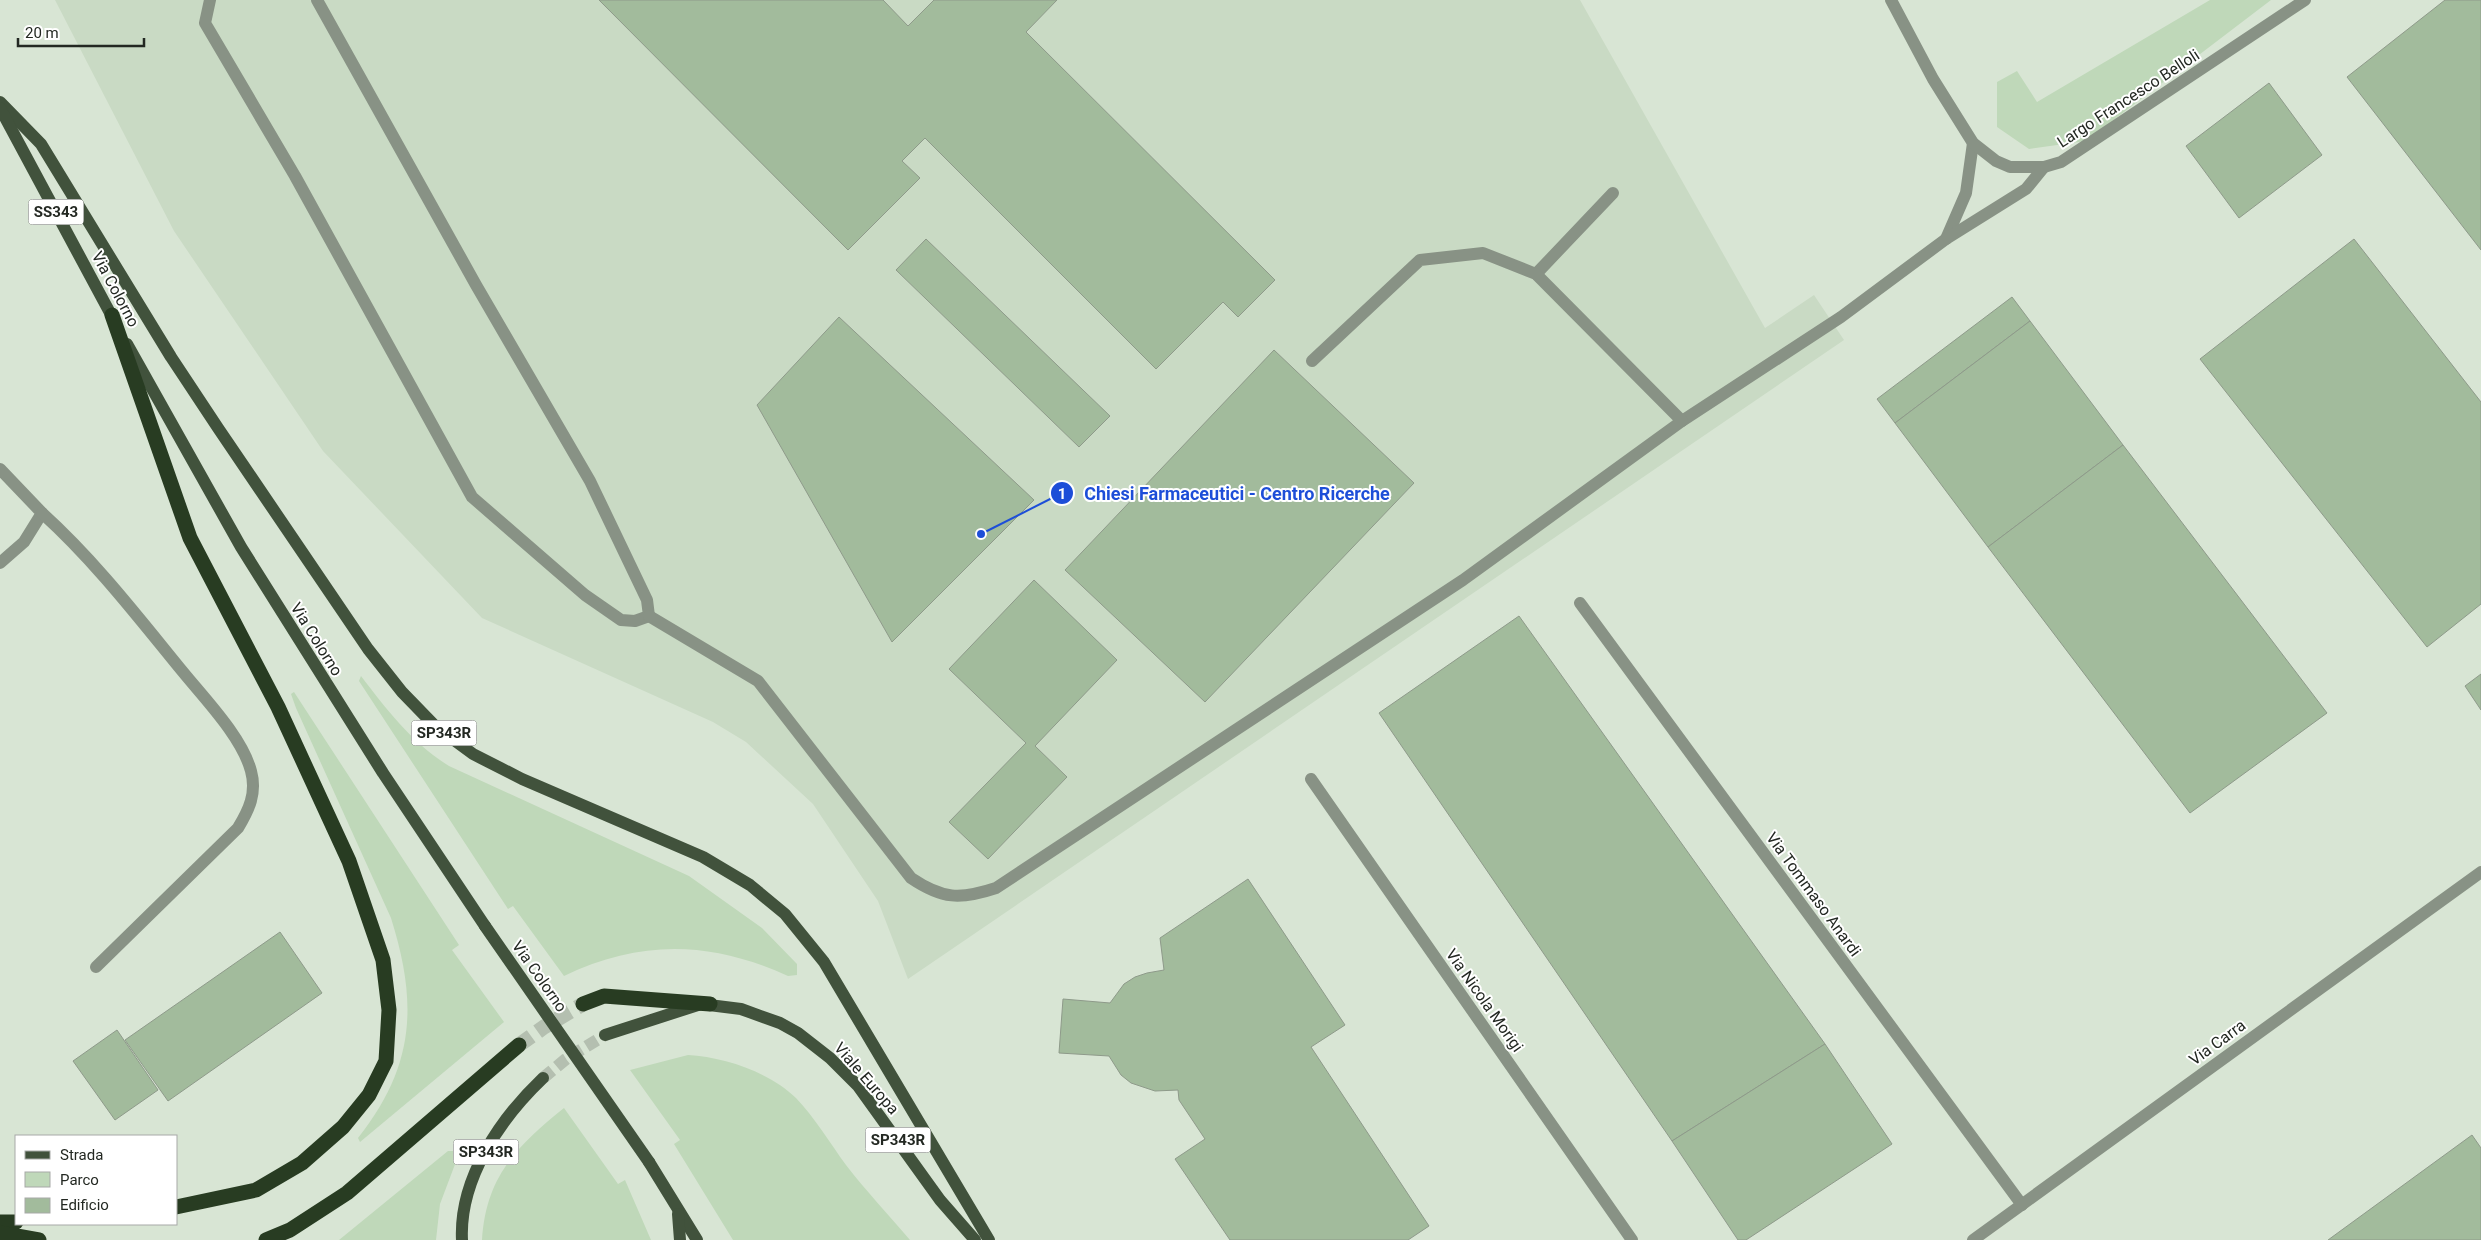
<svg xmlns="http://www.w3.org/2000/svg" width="2481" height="1240" viewBox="0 0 2481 1240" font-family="Roboto,sans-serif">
<rect width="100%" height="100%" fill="#d8e5d4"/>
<polygon fill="#c9dac4" points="55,0 1580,0 1765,328 1814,295 1844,340 908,979 878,901 813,804 746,742 713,722 482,618 323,451 174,231"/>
<g fill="#bfd8b9">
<polygon points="2210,0 2271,0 2086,141 2029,149 1997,127 1997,82 2017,71 2037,102"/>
<path d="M361,676C387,710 412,743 449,766L689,876L762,928L797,964V975L788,976C711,941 641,939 564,976L513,906L508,909L359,681Z"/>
<path d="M294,692L459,945L452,950L504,1022L360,1142L358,1138C415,1066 418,1004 391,918L296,708L291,694Z"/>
<path d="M688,1055C724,1057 769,1072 796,1098C815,1118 830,1143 846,1165C866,1191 889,1215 910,1240H733L674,1144L680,1140L630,1070Z"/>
<path d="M564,1108L618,1184L625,1180L651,1240H482C486,1176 517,1146 564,1108Z"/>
<polygon points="448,1151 456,1151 457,1159 440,1204 436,1240 339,1240"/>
</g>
<g fill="#a2bb9c" stroke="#8e9a8a">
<polygon points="599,0 883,0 908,26 934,0 1057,0 1026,32 1275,280 1238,317 1223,302 1156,369 925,138 902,161 920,178 848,250"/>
<polygon points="2445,0 2481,0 2481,250 2347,77"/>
<polygon points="2269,83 2322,155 2239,218 2186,146"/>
<polygon points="926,239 1110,416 1079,447 896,270"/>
<polygon points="2354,239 2481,402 2481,604 2427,647 2200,359"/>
<polygon points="2012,297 2030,321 1895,423 1877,399"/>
<polygon points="839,317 1034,500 892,642 757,405"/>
<polygon points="2030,321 2123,445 1988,547 1895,423"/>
<polygon points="1274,350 1414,483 1205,702 1065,570"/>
<polygon points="2123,445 2327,713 2190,813 1988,547"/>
<polygon points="1034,580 1117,660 1035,746 1067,777 988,859 949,822 1026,743 949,669"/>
<polygon points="1519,616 1825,1044 1672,1141 1379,713"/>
<polygon points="2481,674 2481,710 2465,686"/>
<polygon points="1248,879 1345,1025 1311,1047 1429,1226 1408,1240 1230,1240 1175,1159 1205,1139 1179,1100 1178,1090 1155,1091 1131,1083 1121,1075 1109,1056 1059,1053 1063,999 1110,1003 1124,984 1135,977 1147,973 1164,970 1160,938"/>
<polygon points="280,932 322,993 168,1101 125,1040"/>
<polygon points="117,1030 158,1090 115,1120 73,1061"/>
<polygon points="1825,1044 1892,1144 1746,1240 1738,1240 1672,1141"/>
<polygon points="2472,1135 2481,1148 2481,1240 2328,1240"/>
</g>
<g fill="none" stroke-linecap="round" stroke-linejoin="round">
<polyline stroke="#b4bfb0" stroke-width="12" stroke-dasharray="12 6" stroke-linecap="butt" points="543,1078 566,1059 605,1035"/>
<polyline stroke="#b4bfb0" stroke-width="15" stroke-dasharray="15 8" stroke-linecap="butt" points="519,1045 544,1027 583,1004"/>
<g stroke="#889285" stroke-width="12">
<polyline points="210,0 205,23 295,176 472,497 585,595 621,620 635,621 649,616 647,600 590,481 476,285 317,0"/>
<polyline points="1946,239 1966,193 1973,143"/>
<polyline points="1536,274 1613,193"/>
<polyline points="1682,421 1841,317 1946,239 2026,189 2044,167"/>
<polyline points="0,469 42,513 24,542 0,563"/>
<path d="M42,513C95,561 138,617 183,672C205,699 242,737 251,771C257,793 249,810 238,828L96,967"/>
<path d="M649,616L758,681L911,878C942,899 960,900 996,888L1463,580L1682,421L1536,274L1483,253L1420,260L1312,361"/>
<polyline points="1311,779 1632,1240"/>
</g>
<g stroke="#889285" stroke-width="12">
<polyline points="1891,0 1933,79 1973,143 1996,161 2010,167 2044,167 2061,162 2305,0"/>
<polyline points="1580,603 2022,1205"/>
<polyline points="1973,1240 2481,872"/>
</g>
<g stroke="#41523c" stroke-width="12">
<polyline points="0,102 41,144 171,357 218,428 368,649 402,692 435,726 473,754 522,779 703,857 750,885 785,914 824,962 989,1240"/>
<polyline points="0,108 116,324"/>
<polyline points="127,344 241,547 383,773 485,926"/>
<polyline points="605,1035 701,1004 741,1009 780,1023 798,1033 830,1058 858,1086 940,1200 975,1240"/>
<polyline points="649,1162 697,1240"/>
<polyline points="678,1214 680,1240"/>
<path d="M462,1240C459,1179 500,1119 543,1078"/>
</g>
<g stroke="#283c22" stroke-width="15">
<polyline points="112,315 190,538 278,707 349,861 383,960 389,1010 386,1061 369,1095 343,1127 302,1163 256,1190 176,1207"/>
<polyline points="583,1004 604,996 710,1004"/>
<polyline points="0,1222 16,1222"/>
<polyline points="0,1233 39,1240"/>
<polyline points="266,1240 290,1230 347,1193 519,1045"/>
</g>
<polyline stroke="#41523c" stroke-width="12" points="485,926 649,1162"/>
</g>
<g text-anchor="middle" stroke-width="4" stroke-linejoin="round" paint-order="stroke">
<g fill="#fff" stroke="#656864" stroke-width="1">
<rect x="28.5" y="199.5" width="55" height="25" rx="4"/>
<rect x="411.5" y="720.5" width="65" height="25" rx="4"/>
<rect x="865.5" y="1127.5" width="65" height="25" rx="4"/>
<rect x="453.5" y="1139.5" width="65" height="25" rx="4"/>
</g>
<g font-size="15" font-weight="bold" fill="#232822">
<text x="56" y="217">SS343</text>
<text x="444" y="738">SP343R</text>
<text x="898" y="1145">SP343R</text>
<text x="486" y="1157">SP343R</text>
</g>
<g font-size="16" fill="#232822" stroke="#fff">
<text transform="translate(2128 98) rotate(-33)" y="6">Largo Francesco Belloli</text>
<text transform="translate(116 289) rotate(62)" y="6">Via Colorno</text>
<text transform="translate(317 639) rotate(58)" y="6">Via Colorno</text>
<text transform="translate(1814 894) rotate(54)" y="6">Via Tommaso Anardi</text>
<text transform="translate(540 976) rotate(55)" y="6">Via Colorno</text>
<text transform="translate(1485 1000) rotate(55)" y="6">Via Nicola Morigi</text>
<text transform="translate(2217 1042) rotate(-36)" y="6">Via Carra</text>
<text transform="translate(867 1078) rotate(49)" y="6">Viale Europa</text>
</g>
</g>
<path fill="none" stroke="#1d4ed8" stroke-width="2" d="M981 534L1062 493"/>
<g fill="#1d4ed8" stroke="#fff" stroke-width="2">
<circle cx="981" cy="534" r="5"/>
<circle cx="1062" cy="493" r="12"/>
</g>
<g font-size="15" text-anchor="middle" font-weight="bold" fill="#fff">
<text x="1062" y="499">1</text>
</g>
<g font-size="18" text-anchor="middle" font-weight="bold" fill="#1d4ed8" stroke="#fff" stroke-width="4" stroke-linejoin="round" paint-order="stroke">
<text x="1237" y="500">Chiesi Farmaceutici - Centro Ricerche</text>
</g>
<rect x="15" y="1135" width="162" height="90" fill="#ffffff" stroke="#a7a9a7"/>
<rect x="25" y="1151" width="25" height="8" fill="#41523c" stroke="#a7a9a7"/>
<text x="60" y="1160" font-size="15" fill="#232822">Strada</text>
<rect x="25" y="1172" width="25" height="15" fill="#bfd8b9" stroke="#a7a9a7"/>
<text x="60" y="1185" font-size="15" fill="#232822">Parco</text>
<rect x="25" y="1198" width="25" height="15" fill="#a2bb9c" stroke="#a7a9a7"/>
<text x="60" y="1210" font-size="15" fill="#232822">Edificio</text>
<path d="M18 38v8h126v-8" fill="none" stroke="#232822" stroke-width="2.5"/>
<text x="25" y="38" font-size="15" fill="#232822" stroke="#ffffff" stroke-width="4" paint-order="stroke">20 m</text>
</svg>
